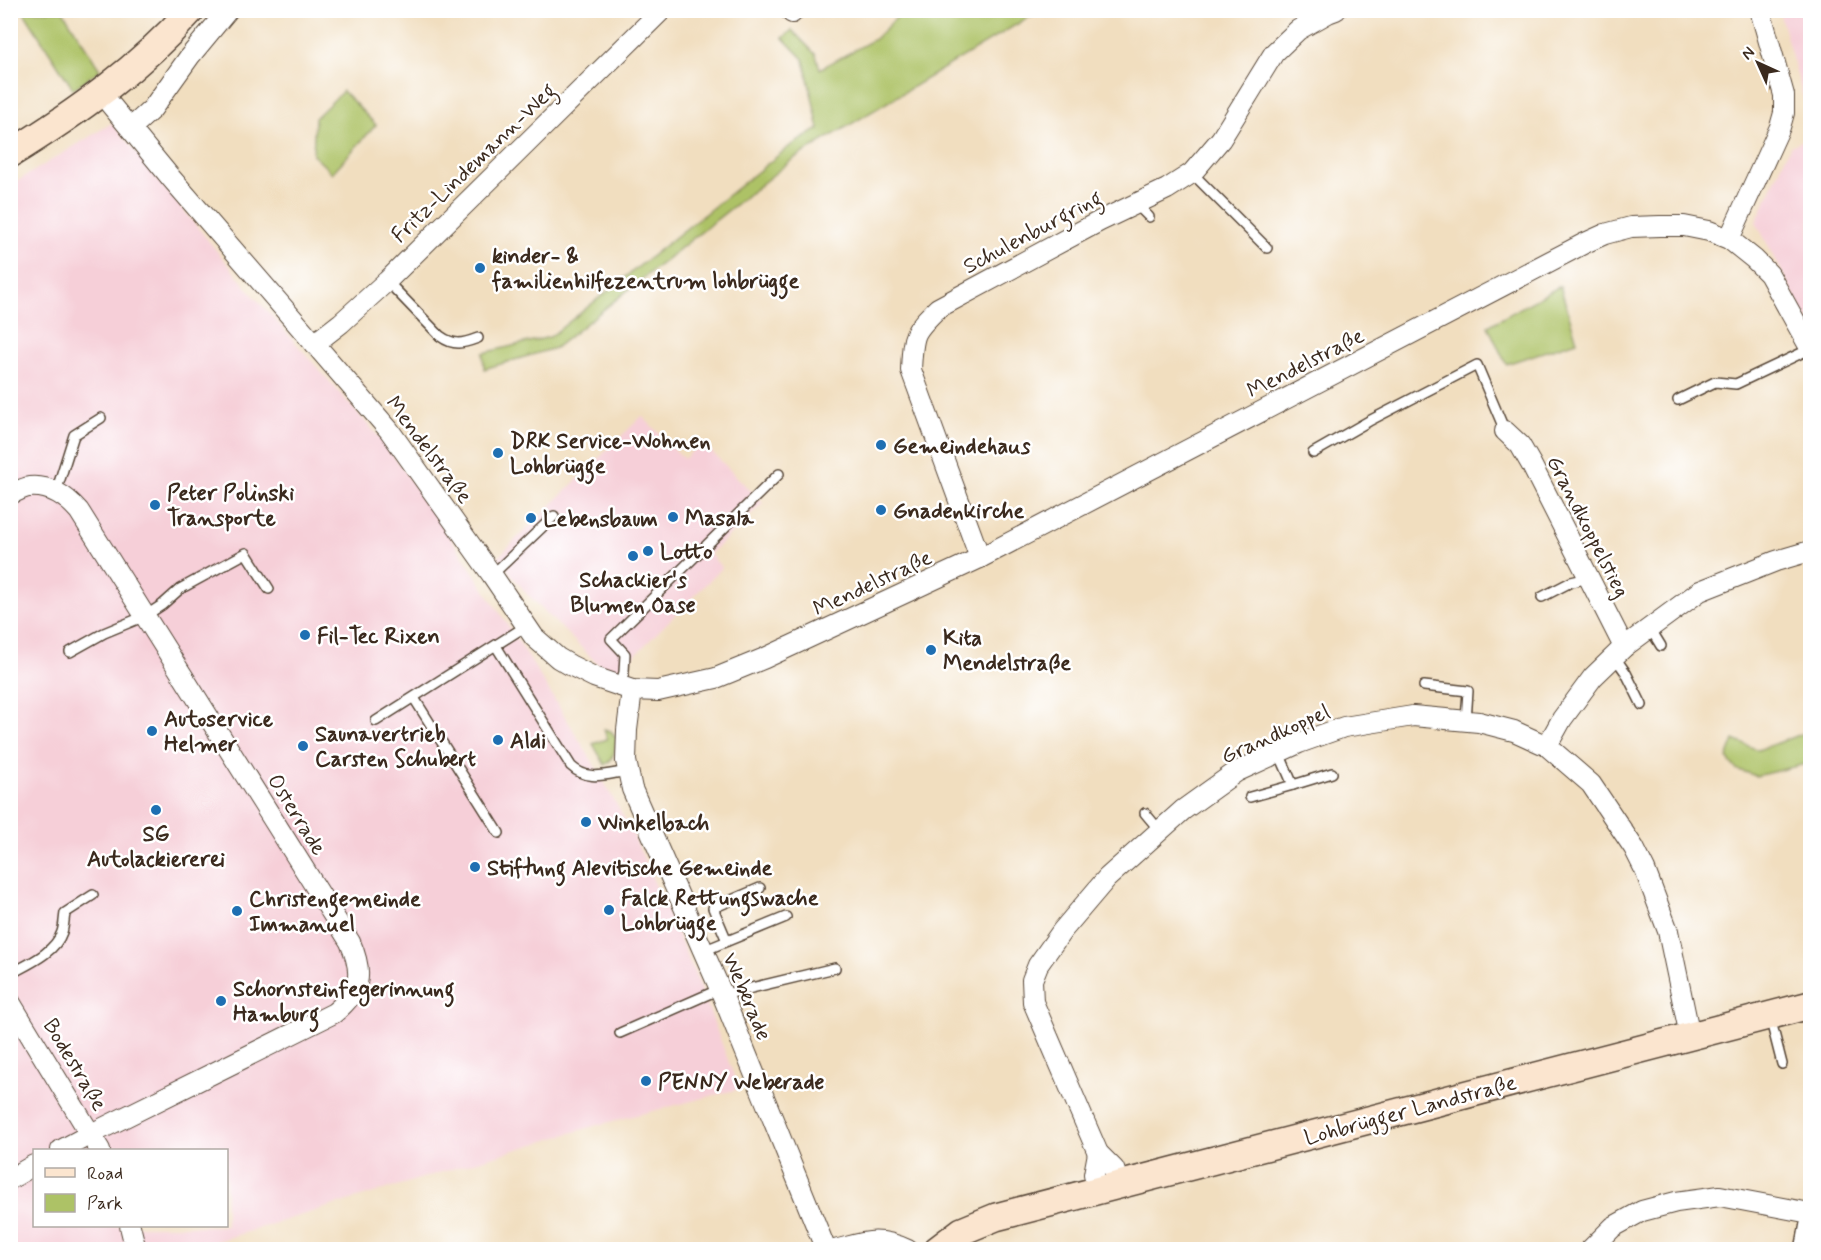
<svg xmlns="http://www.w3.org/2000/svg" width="1821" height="1260" viewBox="0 0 1821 1260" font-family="Mynerve,sans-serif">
<rect width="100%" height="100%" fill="#fff"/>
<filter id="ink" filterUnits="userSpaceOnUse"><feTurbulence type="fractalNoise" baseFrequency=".0167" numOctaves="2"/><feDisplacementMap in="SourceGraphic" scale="12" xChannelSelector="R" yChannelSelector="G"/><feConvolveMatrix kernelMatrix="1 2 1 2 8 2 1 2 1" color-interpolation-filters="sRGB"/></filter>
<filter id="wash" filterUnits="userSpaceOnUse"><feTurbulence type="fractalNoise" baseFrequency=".008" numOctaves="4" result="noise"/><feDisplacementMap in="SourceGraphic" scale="24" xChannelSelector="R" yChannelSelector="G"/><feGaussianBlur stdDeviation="1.35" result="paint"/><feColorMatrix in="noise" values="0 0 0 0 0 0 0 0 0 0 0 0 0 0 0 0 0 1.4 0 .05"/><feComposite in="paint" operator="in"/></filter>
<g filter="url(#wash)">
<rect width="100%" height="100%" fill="#f1debf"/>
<g fill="#f6cfd8" fill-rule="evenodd">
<polygon points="1779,11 1810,11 1810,109 1807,111"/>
<path d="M112,123L253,295L386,445L445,529L524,650L591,759L632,832L699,983L739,1089L594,1126L442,1172L214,1242L215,1249L11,1250V185ZM34,1150H226V1226H34Z"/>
<polygon points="1810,136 1810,326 1756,222 1790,147"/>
<polygon points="642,416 684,459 702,442 763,503 710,554 722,568 612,678 526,593 498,557"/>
</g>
<g fill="#adc266" stroke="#747642" stroke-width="1.5">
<polygon points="23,11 63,11 100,70 73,89"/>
<polygon points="903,11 1039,11 793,159 555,348 484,369 483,353 550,337 790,146 819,129 804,60 783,38 792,30 816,55 820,69 875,39"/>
<polygon points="343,91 376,125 332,173 313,155 315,118"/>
<polygon points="1560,286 1577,341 1506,364 1488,326"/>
<path d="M604,729L611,731L616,738C615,749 615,758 605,765L593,744L607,739Z"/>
<polygon points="1804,733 1810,744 1810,763 1756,776 1736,769 1727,758 1734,740 1758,750"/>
</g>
</g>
<g filter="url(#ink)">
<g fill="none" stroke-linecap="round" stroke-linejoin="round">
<defs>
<g id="lane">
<polyline points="1192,173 1267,248"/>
<polyline points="1136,204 1149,217"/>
<path d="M387,281L440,336C454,346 462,344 478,338"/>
<polyline points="1678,400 1715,382 1736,384 1810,349"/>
<polyline points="1313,453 1369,421 1477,365 1505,431"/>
<polyline points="56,492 74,435 101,418"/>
<polyline points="492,575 554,516"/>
<polyline points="1542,597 1571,582 1589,578"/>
<polyline points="1650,628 1661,646"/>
<path d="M496,646L571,766C588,782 606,774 628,771"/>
<polyline points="70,652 104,633 145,616 162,605 180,589 246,553 269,589"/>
<polyline points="1614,656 1626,673 1642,705"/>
<polyline points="1424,686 1468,691 1466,721"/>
<polyline points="620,687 624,672 625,654 611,639 779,474"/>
<polyline points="414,698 499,833"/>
<polyline points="376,721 526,626"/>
<polyline points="1279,753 1293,785 1332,773"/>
<polyline points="1250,797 1293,785"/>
<polyline points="1145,813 1160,831"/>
<polyline points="727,941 713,908 760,888"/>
<polyline points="703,951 786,917"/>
<path d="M10,974C28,964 55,953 62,932C64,926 64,919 65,913L93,895"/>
<polyline points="722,995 835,968"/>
<polyline points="1770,1017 1782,1064"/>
<polyline points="620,1033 720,989"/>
<polyline points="1800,1250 1807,1212"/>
</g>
<g id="street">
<polyline points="790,10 792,13"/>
<polyline points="101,93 171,178 389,430 492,575 534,637 558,658 570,665 594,677 632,690 658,691 716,678 765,658 980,558 1585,243 1605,234 1631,227 1660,226 1684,226 1709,231 1729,239 1754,259 1769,274 1810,348"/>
<polyline points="131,128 152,109 190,56 228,10"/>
<polyline points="1729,239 1780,127 1784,113 1784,95 1760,10"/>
<polyline points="314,344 341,323 387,281 662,10"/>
<polyline points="1505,431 1520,445 1531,464 1624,647"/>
<path d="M10,494C16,492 23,488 29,487C50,485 66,496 79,511L350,942C364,974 361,991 334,1013L91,1134L61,1150"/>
<path d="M980,558L911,370C913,334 912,333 938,308L1100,221L1167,189L1192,173L1221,139L1274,53L1298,30L1328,13L1336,10"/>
<polyline points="632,690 627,730 626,761 632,789 720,989 826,1250"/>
<polyline points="1547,746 1562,719 1593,677 1624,647 1700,591 1776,561 1810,551"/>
<polyline points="10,1002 100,1150"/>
<polyline points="10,1179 34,1165"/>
<polyline points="1119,1184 1114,1169 1098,1153 1033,1002 1032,980 1038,965 1062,931 1107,878 1183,810 1236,772 1299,743 1344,727 1413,716 1479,722 1514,731 1547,746 1591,784 1634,848 1645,870 1668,931 1690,1036"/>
<polyline points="1097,1190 1094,1174 1098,1153"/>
<polyline points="130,1226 136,1250"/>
<path d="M835,1250C866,1242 877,1236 908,1250"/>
<polyline points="1590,1250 1613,1227 1642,1211 1676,1202 1720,1196 1810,1213"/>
</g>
<g id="secondary">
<path d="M10,154C76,113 139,69 191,10"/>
<polyline points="937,1250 962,1231 996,1217 1810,1005"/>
</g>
</defs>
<use href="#lane" stroke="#564536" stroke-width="12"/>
<use href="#street" stroke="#564536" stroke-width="22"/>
<use href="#secondary" stroke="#564536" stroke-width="30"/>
<use href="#lane" stroke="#fff" stroke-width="9"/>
<use href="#street" stroke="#fff" stroke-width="20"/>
<use href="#secondary" stroke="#fbe5cf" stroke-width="27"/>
</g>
</g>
<g fill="#1f6fb2" stroke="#fff" stroke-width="2">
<circle cx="480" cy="268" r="6"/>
<circle cx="881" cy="445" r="6"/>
<circle cx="498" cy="453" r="6"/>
<circle cx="155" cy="505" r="6"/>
<circle cx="881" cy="510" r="6"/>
<circle cx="673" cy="517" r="6"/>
<circle cx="531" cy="518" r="6"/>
<circle cx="648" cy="551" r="6"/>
<circle cx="633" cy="556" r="6"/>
<circle cx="305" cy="635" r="6"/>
<circle cx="931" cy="650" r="6"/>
<circle cx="152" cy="731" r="6"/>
<circle cx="498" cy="740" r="6"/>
<circle cx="303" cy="746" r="6"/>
<circle cx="156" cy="810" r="6"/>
<circle cx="586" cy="822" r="6"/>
<circle cx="475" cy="867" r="6"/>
<circle cx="609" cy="910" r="6"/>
<circle cx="237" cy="911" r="6"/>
<circle cx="221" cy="1001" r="6"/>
<circle cx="646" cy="1081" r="6"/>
</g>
<g text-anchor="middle" stroke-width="5" stroke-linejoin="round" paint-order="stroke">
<g font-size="22" fill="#3b2a1e" stroke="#fff">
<text transform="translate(473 162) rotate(-44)" y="8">Fritz-Lindemann-Weg</text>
<text transform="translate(1032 231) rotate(-28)" y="8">Schulenburgring</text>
<text transform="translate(1305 362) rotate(-27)" y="8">Mendelstraße</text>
<text transform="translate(430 449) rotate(53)" y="8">Mendelstraße</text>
<text transform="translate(1589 526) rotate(63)" y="8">Grandkoppelstieg</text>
<text transform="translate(872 582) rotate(-25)" y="8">Mendelstraße</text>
<text transform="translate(1275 733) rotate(-24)" y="8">Grandkoppel</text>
<text transform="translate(298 814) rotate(58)" y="8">Osterrade</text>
<text transform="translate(748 996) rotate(67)" y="8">Weberade</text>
<text transform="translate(76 1064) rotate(59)" y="8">Bodestraße</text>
<text transform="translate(1410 1109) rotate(-15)" y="8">Lohbrügger Landstraße</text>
</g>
<g font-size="22" font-weight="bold" fill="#3b2a1e" stroke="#fff" text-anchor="start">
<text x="492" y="263">kinder- &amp;<tspan x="492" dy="25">familienhilfezentrum lohbrügge</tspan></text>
<text x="510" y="448">DRK Service-Wohnen<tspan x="510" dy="25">Lohbrügge</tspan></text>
<text x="893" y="453">Gemeindehaus</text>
<text x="167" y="500">Peter Polinski<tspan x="167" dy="25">Transporte</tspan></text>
<text x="893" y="518">Gnadenkirche</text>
<text x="685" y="525">Masala</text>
<text x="543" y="526">Lebensbaum</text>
<text x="660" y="559">Lotto</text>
<text x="633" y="587" text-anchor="middle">Schackier's<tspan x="633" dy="25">Blumen Oase</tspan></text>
<text x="317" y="643">Fil-Tec Rixen</text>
<text x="943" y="645">Kita<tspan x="943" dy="25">Mendelstraße</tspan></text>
<text x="164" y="726">Autoservice<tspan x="164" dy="25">Helmer</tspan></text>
<text x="315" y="741">Saunavertrieb<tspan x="315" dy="25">Carsten Schubert</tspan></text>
<text x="510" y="748">Aldi</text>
<text x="598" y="830">Winkelbach</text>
<text x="156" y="841" text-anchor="middle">SG<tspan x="156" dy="25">Autolackiererei</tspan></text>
<text x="487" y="875">Stiftung Alevitische Gemeinde</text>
<text x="621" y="905">Falck Rettungswache<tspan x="621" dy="25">Lohbrügge</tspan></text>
<text x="249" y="906">Christengemeinde<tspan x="249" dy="25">Immanuel</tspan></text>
<text x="233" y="996">Schornsteinfegerinnung<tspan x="233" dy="25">Hamburg</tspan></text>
<text x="658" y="1089">PENNY Weberade</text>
</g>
</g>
<rect width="1821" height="1260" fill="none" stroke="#fff" stroke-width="36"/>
<rect x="33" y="1149" width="195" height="78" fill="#ffffff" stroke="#b1aaa5" stroke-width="1.5"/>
<rect x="45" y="1168" width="30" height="9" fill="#fbe5cf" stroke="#b1aaa5" stroke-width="1.5"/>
<text x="87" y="1179" font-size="18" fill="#3b2a1e">Road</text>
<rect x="45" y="1194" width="30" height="18" fill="#adc266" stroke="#b1aaa5" stroke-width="1.5"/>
<text x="87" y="1209" font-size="18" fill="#3b2a1e">Park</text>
<g transform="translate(1758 63) rotate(315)" stroke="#ffffff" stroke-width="4.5" paint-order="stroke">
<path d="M0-4.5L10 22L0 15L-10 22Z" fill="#3b2a1e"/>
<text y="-9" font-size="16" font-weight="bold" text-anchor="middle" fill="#3b2a1e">N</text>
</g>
</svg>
